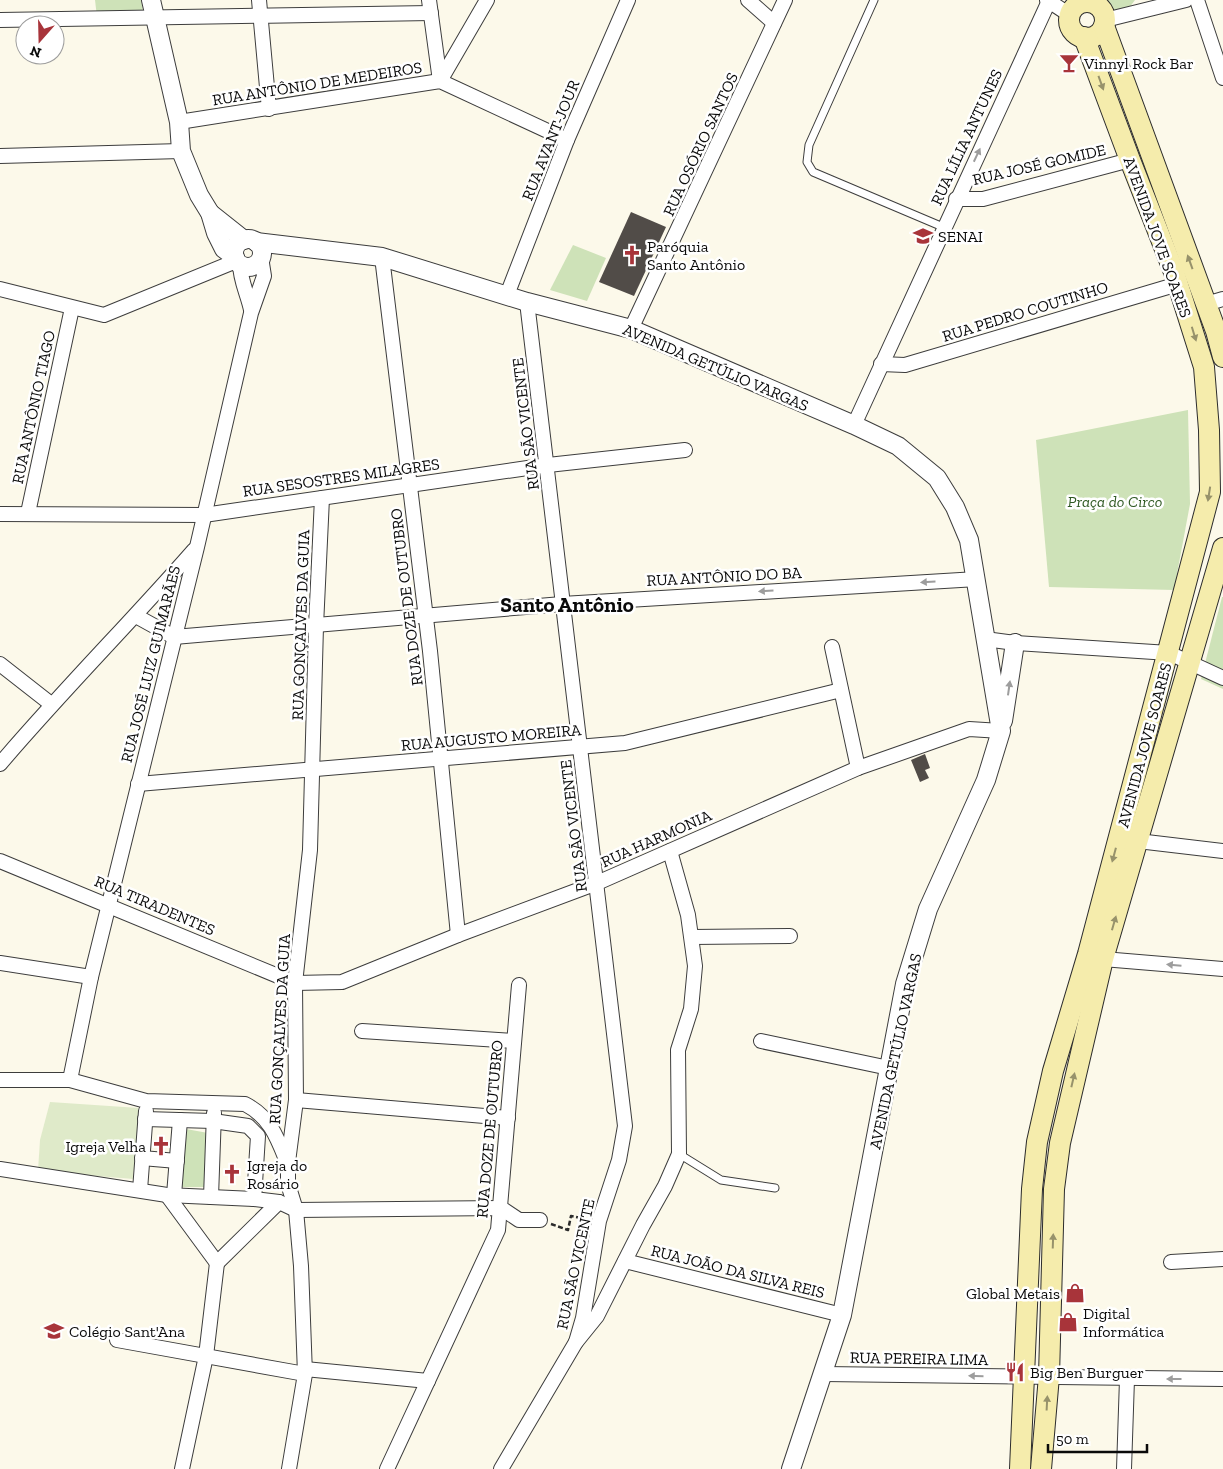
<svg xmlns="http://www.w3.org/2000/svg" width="1223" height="1469" viewBox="0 0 1223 1469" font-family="'Zilla Slab',serif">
<rect width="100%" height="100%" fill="#fcf9ea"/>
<g fill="#cee2b8">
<polygon points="95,0 141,0 144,16 97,17"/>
<polygon points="1094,0 1135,0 1126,12 1108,15"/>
<polygon points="573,245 606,258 587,301 550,290"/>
<polygon points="1188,410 1190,504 1174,590 1049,587 1036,440"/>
<polygon points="1222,597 1223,597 1223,689 1201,679"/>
<polygon points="186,1129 208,1133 205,1187 182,1187"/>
</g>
<polygon fill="#dfeac9" points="50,1102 139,1108 133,1179 38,1171 40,1140"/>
<g fill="#514c48">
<polygon points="631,212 666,227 634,296 599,282"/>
<polygon points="925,754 930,768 925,770 929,778 920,782 911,760"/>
</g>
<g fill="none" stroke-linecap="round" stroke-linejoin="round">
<defs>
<g id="service">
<polyline points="874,0 809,145 807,162 813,172 943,227"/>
<polyline points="679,1154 721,1180 775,1188"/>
</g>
<g id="minor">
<polyline points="259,0 269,109"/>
<polyline points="429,0 440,81"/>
<polyline points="748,0 774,23"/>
<polyline points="1047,0 1070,15"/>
<polyline points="1197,0 1223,78"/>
<polyline points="0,20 431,13"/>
<polyline points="1105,20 1186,0"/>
<polyline points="440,81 487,0"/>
<polyline points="179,122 440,81 567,140"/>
<polyline points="0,156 181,151"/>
<polyline points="956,199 983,199 1130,160"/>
<polyline points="382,257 430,651 458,935"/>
<path d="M240,264C240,280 248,295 251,310"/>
<polyline points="0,289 104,315 236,261"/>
<polyline points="507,295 567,140 628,0"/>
<polyline points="527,302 625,1126 619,1160 599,1221 583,1318 576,1342"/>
<polyline points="1206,304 1223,299"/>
<polyline points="631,329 785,0"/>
<polyline points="881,364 905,365 1178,284"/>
<polyline points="854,425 1049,1"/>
<polyline points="28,513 72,308"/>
<polyline points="0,514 204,515 548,465 685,450"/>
<polyline points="136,616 174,637 562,604 977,579"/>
<polyline points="985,639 1015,643 1169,653 1223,678"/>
<polyline points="832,647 858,768"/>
<polyline points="0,664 51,704"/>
<path d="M0,764C63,690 131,622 194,550"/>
<polyline points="138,784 625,743 841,690"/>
<polyline points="1138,841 1223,851"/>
<polyline points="0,861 295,983 342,982 458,935 597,883 858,768 969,729 1001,731"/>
<polyline points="692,937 790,936"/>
<polyline points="1103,959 1223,969"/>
<polyline points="0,963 91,977"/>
<polyline points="362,1031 514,1041"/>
<polyline points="761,1041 889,1068"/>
<path d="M0,1080H70L146,1101L245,1104C270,1117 277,1137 287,1162"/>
<polyline points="70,1080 91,977 197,547 251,313 264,276 261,257"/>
<polyline points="296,1100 508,1118"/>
<polyline points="145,1119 213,1121 248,1126 258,1136 254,1199"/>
<polyline points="142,1158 177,1161"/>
<polyline points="0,1169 167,1195 254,1199 279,1202 296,1210 501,1208 519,1220 540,1220"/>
<polyline points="140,1190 146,1111"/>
<polyline points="167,1195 217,1263"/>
<polyline points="174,1195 180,1120"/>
<polyline points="211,1197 214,1113"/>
<polyline points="625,1261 842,1315"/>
<polyline points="1171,1262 1223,1259"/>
<polyline points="217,1263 279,1202"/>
<polyline points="117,1340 305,1374"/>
<polyline points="305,1369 428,1381"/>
<polyline points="824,1374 1223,1379"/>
<polyline points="182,1469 206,1356 217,1263"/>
<polyline points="289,1469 305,1374 301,1266 296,1210 288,1184 288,1162 296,1100 295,983 310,850 316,626 322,498"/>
<polyline points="387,1469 498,1230 519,985"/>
<polyline points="501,1469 576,1342 597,1316 643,1225 665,1186 679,1154 678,1050 691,1009 695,966 688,915 670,851"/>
<polyline points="1124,1469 1127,1379"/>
</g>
<g id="tertiary">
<polyline points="151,0 179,122 181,151 199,195 210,213 216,233 224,249 235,257"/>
<polyline points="210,213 244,240"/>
<circle cx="248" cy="253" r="14"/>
<polyline points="256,242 382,257 527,302 631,329 854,425 898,446 937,478 955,507 969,540 1001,731 986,780 928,909 905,984 842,1315 791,1469"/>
<polyline points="1003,721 1015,643"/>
</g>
<g id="secondary">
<circle cx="1087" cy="20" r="18"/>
<polyline points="1104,26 1216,331 1223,357"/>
<polyline points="1020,1469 1032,1189 1037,1142 1053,1071 1088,954 1210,492 1209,430 1204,367 1174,272 1130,160 1084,37"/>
<polyline points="1041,1469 1049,1376 1054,1189 1060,1143 1103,959 1223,548"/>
</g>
</defs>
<use href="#service" stroke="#3d3d3d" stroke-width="9"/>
<use href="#minor" stroke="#3d3d3d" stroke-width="16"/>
<use href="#tertiary" stroke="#3d3d3d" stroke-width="20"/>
<use href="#secondary" stroke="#2c2c2c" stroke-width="22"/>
<polyline stroke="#2c2c2c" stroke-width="2.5" stroke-dasharray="5 2.5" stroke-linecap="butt" points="551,1224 568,1230 571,1216 586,1219"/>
<use href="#service" stroke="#fff" stroke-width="7"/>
<use href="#minor" stroke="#fff" stroke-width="14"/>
<use href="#tertiary" stroke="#fff" stroke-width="18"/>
<use href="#secondary" stroke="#f5ecac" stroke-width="20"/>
</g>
<defs><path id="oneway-solid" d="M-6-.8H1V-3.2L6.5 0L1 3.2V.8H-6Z" transform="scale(1.25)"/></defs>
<g fill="#97926b">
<use href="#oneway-solid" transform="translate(1101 83) rotate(70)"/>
<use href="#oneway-solid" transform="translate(1190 262) rotate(-110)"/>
<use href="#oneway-solid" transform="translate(1194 334) rotate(73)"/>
<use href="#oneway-solid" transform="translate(1209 494) rotate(99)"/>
<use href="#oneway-solid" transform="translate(1114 855) rotate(105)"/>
<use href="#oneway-solid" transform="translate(1114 923) rotate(-74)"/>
<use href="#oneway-solid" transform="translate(1073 1080) rotate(-77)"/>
<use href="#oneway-solid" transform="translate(1053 1241) rotate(-88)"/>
<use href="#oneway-solid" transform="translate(1047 1403) rotate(-87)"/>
</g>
<g fill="#9d9d9d">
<use href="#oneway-solid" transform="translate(977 155) rotate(-65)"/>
<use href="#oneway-solid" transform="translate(928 582) rotate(177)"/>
<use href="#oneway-solid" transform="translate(766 591) rotate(177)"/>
<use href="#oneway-solid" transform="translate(1009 688) rotate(-82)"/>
<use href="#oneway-solid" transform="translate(1174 965) rotate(-175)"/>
<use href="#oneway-solid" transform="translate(976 1376) rotate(-179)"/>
<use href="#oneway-solid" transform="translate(1174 1379) rotate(180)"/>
</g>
<defs>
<symbol id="bar-bare" viewBox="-9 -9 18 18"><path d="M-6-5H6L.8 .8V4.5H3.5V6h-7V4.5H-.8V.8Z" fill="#a8343a" stroke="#fff" stroke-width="2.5" paint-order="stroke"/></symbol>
<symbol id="school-bare" viewBox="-9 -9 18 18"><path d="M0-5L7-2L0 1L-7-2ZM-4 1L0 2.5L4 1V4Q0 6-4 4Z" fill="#a8343a" stroke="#fff" stroke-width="2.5" paint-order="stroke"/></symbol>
<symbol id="church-bare" viewBox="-9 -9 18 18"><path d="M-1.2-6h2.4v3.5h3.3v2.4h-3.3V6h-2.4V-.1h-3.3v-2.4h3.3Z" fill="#a8343a" stroke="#fff" stroke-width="2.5" paint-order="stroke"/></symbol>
<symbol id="shop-bare" viewBox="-9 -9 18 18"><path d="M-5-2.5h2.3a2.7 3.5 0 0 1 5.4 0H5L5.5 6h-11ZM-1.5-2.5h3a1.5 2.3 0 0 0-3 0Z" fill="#a8343a" stroke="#fff" stroke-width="2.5" paint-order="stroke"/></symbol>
<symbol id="restaurant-bare" viewBox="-9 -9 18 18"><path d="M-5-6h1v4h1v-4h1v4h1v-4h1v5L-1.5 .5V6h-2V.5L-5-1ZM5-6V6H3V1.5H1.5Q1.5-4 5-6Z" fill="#a8343a" stroke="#fff" stroke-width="2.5" paint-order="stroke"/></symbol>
</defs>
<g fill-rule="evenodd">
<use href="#bar-bare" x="1055" y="49" width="28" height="28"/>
<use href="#school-bare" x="909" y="222" width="28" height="28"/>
<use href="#church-bare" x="618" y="241" width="28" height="28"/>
<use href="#church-bare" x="147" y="1132" width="28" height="28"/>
<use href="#church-bare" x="218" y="1160" width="28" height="28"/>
<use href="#shop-bare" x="1061" y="1279" width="28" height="28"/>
<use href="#shop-bare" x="1054" y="1308" width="28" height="28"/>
<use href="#school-bare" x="40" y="1317" width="28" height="28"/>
<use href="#restaurant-bare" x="1001" y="1358" width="28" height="28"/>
</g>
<g text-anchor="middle" stroke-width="5" stroke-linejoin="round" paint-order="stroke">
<g font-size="16" fill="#0a0a0a" stroke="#fff" text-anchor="start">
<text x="1084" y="69">Vinnyl Rock Bar</text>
<text x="938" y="242">SENAI</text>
<text x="647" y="252">Paróquia<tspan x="647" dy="18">Santo Antônio</tspan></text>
<text x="146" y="1152" text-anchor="end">Igreja Velha</text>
<text x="247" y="1171">Igreja do<tspan x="247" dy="18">Rosário</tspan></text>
<text x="1060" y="1299" text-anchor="end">Global Metais</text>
<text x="1083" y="1319">Digital<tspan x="1083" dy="18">Informática</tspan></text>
<text x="69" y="1337">Colégio Sant'Ana</text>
<text x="1030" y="1378">Big Ben Burguer</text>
</g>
<g font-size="16" fill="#0a0a0a" stroke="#fff">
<text transform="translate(317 83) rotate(-9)" y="6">RUA ANTÔNIO DE MEDEIROS</text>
<text transform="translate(966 137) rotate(-65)" y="6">RUA LÍLIA ANTUNES</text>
<text transform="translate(550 140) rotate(-68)" y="6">RUA AVANT-JOUR</text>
<text transform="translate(700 144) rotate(-65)" y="6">RUA OSÓRIO SANTOS</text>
<text transform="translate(1039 164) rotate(-13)" y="6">RUA JOSÉ GOMIDE</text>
<text transform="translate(1158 237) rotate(70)" y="6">AVENIDA JOVE SOARES</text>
<text transform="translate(1025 311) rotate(-17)" y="6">RUA PEDRO COUTINHO</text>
<text transform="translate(716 367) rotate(23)" y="6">AVENIDA GETÚLIO VARGAS</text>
<text transform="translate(33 407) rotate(-78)" y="6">RUA ANTÔNIO TIAGO</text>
<text transform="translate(525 424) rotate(-97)" y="6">RUA SÃO VICENTE</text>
<text transform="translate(341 477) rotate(-8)" y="6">RUA SESOSTRES MILAGRES</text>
<text transform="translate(724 576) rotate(-3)" y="6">RUA ANTÔNIO DO BA</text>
<text transform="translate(406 597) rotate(-97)" y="6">RUA DOZE DE OUTUBRO</text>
<text transform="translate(300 625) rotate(-88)" y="6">RUA GONÇALVES DA GUIA</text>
<text transform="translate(150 664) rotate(-76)" y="6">RUA JOSÉ LUIZ GUIMARÃES</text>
<text transform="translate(491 737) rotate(-5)" y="6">RUA AUGUSTO MOREIRA</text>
<text transform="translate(1144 745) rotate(-75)" y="6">AVENIDA JOVE SOARES</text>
<text transform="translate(573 826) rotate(-97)" y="6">RUA SÃO VICENTE</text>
<text transform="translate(656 838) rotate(-24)" y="6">RUA HARMONIA</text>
<text transform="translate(155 905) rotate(23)" y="6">RUA TIRADENTES</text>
<text transform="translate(279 1029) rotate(-87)" y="6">RUA GONÇALVES DA GUIA</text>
<text transform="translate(895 1051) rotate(-78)" y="6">AVENIDA GETÚLIO VARGAS</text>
<text transform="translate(489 1129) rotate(-85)" y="6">RUA DOZE DE OUTUBRO</text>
<text transform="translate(575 1264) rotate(-78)" y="6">RUA SÃO VICENTE</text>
<text transform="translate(738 1271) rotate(14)" y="6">RUA JOÃO DA SILVA REIS</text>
<text transform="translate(919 1358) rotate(1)" y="6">RUA PEREIRA LIMA</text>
</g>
<g font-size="16" font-style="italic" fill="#2f5923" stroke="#fff">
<text x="1115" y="507">Praça do Circo</text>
</g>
<g font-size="21" font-weight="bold" fill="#0a0a0a" stroke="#fff">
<text x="567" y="612">Santo Antônio</text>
</g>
</g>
<g transform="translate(40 40) rotate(200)"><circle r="24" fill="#ffffff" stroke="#9d9d9d"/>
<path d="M0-4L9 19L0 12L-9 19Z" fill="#a8343a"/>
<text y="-8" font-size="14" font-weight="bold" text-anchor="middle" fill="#0a0a0a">N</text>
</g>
<path d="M1048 1444v8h99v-8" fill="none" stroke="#0a0a0a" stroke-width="2.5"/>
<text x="1056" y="1444" font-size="15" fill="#0a0a0a" stroke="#ffffff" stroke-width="4" paint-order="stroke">50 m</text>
</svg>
